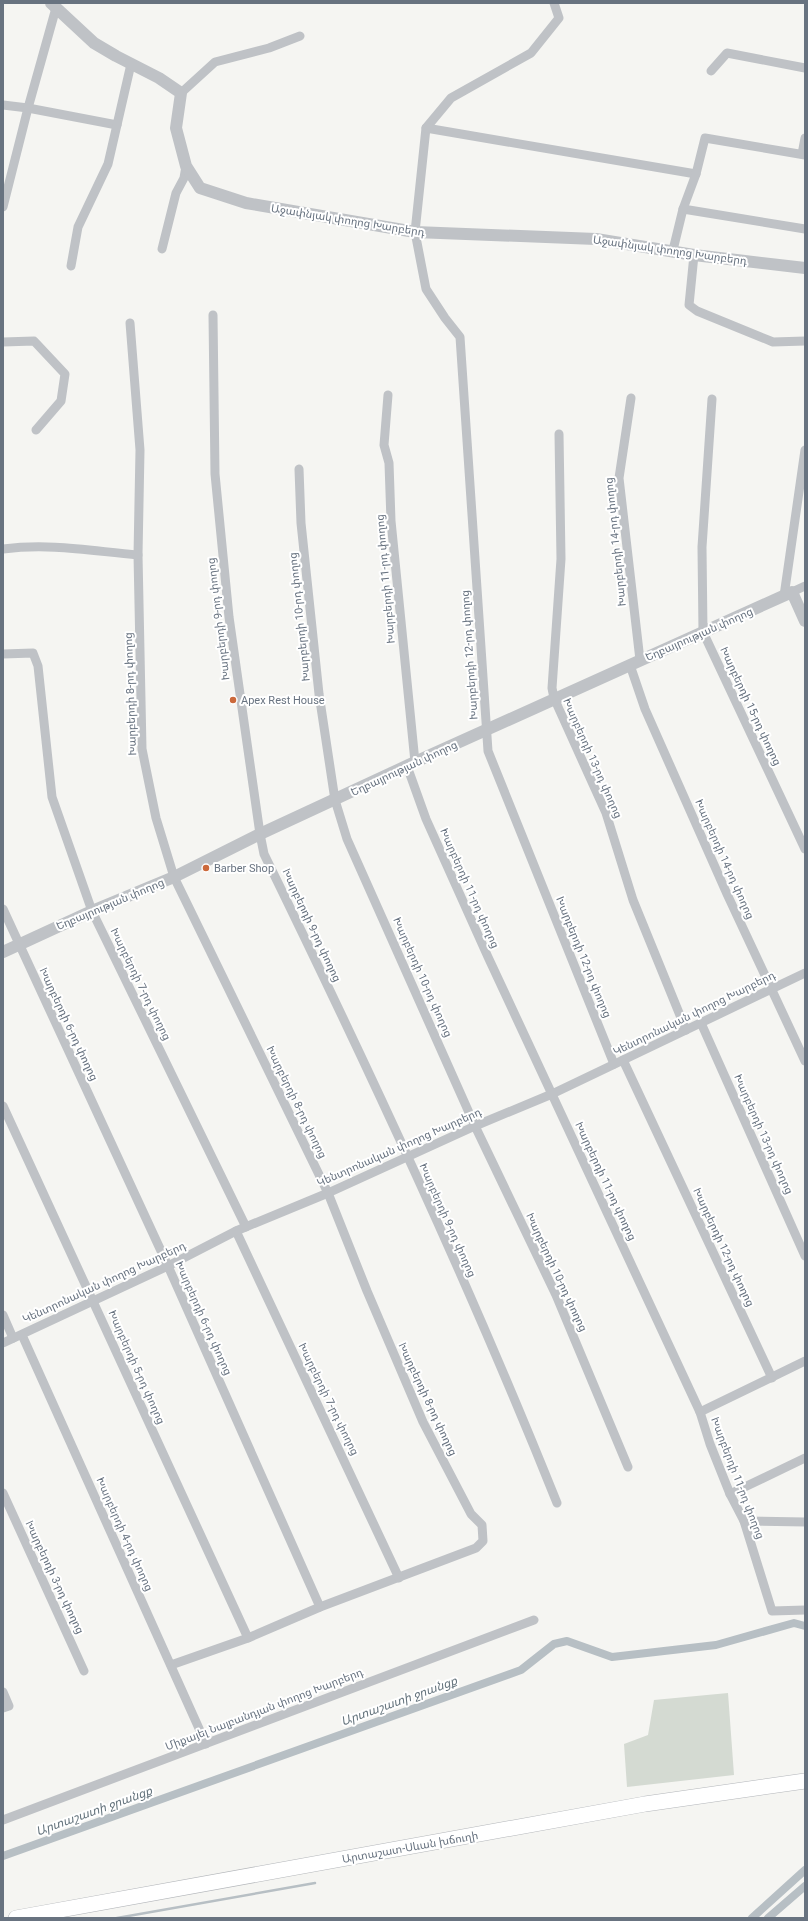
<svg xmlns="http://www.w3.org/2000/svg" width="808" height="1921" viewBox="0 0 808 1921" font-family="Roboto,'Noto Sans Armenian',sans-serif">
<rect width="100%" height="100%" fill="#f5f5f2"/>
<polygon fill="#d4dad2" points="728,1693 734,1775 627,1787 624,1744 648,1735 654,1700"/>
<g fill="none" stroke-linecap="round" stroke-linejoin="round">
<polyline stroke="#b7bfc4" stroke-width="2.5" points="117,1918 315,1883"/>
<g stroke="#b7bfc4" stroke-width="8">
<polyline points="3,1856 521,1670 554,1644 567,1641 612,1657 716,1645 794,1623 805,1626"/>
<polyline points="752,1918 805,1870"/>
<polyline points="768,1918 805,1886"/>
</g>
<defs>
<polyline id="primary" points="16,1918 645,1804 805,1781"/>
</defs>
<use href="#primary" stroke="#b3b6ba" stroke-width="16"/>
<g stroke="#bfc2c6" stroke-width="9">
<polyline points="554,3 559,18 531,53 451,98 426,128 415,232 426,289 445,318 460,337 488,751 614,1064"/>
<polyline points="711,71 727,53 805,68"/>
<polyline points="181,93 215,62 269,48 300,36"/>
<polyline points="3,105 28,108 117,125"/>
<polyline points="426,128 696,174"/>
<polyline points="802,154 805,138"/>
<polyline points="3,207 28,108 56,8"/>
<polyline points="683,209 805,229"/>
<polyline points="162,249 176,193 184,178 186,166"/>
<polyline points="673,250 683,209 696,174 705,138 805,155"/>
<polyline points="694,255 689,305 697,311 773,342 805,341"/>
<polyline points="71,266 78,227 108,164 131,64"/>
<path d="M213,315L215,474L229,617L260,834L264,854C368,1067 469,1283 557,1503"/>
<polyline points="130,323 140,450 138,555 142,749 156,818 174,877 328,1193 367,1291 423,1422 471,1514 482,1525 483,1541 476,1548 320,1607 248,1638 171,1665"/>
<polyline points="3,342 34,341 65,374 61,401 36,430"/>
<polyline points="388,395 384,445 389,463 391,521 415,762"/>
<polyline points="631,398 619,478 640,660"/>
<polyline points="712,399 702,547 703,632 805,849"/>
<polyline points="559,434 561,559 552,688 554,698 606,813 633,900 686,1030"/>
<polyline points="299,469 301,523 319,694 335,800 347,839 475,1126 556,1295 628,1467"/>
<path d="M3,549C51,543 91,551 138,555"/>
<polyline points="792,592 805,586"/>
<polyline points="784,596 805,450"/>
<polyline points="3,654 33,653 38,666 52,797 92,911 246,1227"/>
<polyline points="630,665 645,709 727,894 805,1061"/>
<polyline points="407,766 426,819 488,957 700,1412 710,1444 730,1494 744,1521 772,1611 805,1610"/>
<polyline points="3,909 168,1266 320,1607"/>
<polyline points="701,1023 805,1256"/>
<polyline points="623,1060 772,1378"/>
<polyline points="3,1106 248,1638"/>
<polyline points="236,1231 399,1578"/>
<polyline points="3,1315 13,1338"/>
<polyline points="22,1335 206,1744"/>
<polyline points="3,1343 168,1266 236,1231 328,1193 475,1126 552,1094 805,973"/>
<polyline points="700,1412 805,1361"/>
<polyline points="3,1493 84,1671"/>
<polyline points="730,1494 805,1458"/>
<polyline points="744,1521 805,1522"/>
<polyline points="3,1692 9,1706 3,1708"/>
<polyline points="3,1820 534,1620"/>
</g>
<g stroke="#bfc2c6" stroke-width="12">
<polyline points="51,3 94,43 116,56 159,78 181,93 176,128 186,166 200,188 246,203 415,232 596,239 694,255 805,268"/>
<polyline points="3,952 92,911 174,877 260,834 415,762 792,592 805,621"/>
</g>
<use href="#primary" stroke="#fff" stroke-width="15"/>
</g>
<g fill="#cc693b" stroke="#fff" stroke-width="1.5">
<circle cx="233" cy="700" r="4"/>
<circle cx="206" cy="868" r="4"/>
</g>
<g text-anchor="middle" stroke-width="4" stroke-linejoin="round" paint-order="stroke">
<g font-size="11" fill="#687380" stroke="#fff">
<text transform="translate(348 220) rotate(9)" y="4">Աջափնյակ փողոց Խարբերդ</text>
<text transform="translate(670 250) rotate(8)" y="4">Աջափնյակ փողոց Խարբերդ</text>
<text transform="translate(615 542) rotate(-96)" y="4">Խարբերդի 14-րդ փողոց</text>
<text transform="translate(385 579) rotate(-95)" y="4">Խարբերդի 11-րդ փողոց</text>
<text transform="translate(299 617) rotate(-96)" y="4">Խարբերդի 10-րդ փողոց</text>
<text transform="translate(218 619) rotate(-97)" y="4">Խարբերդի 9-րդ փողոց</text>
<text transform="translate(699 634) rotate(-24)" y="4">Եղբայրության փողոց</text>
<text transform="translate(469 655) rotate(-94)" y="4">Խարբերդի 12-րդ փողոց</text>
<text transform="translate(130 694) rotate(-92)" y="4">Խարբերդի 8-րդ փողոց</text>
<text transform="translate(751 706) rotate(65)" y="4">Խարբերդի 15-րդ փողոց</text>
<text transform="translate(593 758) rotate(66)" y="4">Խարբերդի 13-րդ փողոց</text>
<text transform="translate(404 768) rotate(-25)" y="4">Եղբայրության փողոց</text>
<text transform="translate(725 859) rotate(66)" y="4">Խարբերդի 14-րդ փողոց</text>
<text transform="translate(470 888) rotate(66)" y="4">Խարբերդի 11-րդ փողոց</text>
<text transform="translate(110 904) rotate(-23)" y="4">Եղբայրության փողոց</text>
<text transform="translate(312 925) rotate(65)" y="4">Խարբերդի 9-րդ փողոց</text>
<text transform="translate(584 957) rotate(68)" y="4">Խարբերդի 12-րդ փողոց</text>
<text transform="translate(423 977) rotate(66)" y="4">Խարբերդի 10-րդ փողոց</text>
<text transform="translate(141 984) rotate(64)" y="4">Խարբերդի 7-րդ փողոց</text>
<text transform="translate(694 1013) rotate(-26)" y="4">Կենտրոնական փողոց Խարբերդ</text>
<text transform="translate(69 1024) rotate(65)" y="4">Խարբերդի 6-րդ փողոց</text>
<text transform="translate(297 1102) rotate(64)" y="4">Խարբերդի 8-րդ փողոց</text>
<text transform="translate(764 1134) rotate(66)" y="4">Խարբերդի 13-րդ փողոց</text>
<text transform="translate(399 1147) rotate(-24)" y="4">Կենտրոնական փողոց Խարբերդ</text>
<text transform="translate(606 1181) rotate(65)" y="4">Խարբերդի 11-րդ փողոց</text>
<text transform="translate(448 1220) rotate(66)" y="4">Խարբերդի 9-րդ փողոց</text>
<text transform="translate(724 1247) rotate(65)" y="4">Խարբերդի 12-րդ փողոց</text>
<text transform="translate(557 1272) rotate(65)" y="4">Խարբերդի 10-րդ փողոց</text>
<text transform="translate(104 1282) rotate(-25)" y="4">Կենտրոնական փողոց Խարբերդ</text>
<text transform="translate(204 1318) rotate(66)" y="4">Խարբերդի 6-րդ փողոց</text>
<text transform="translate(137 1367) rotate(66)" y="4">Խարբերդի 5-րդ փողոց</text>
<text transform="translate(329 1399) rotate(64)" y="4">Խարբերդի 7-րդ փողոց</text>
<text transform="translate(428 1399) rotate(65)" y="4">Խարբերդի 8-րդ փողոց</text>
<text transform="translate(738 1478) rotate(69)" y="4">Խարբերդի 11-րդ փողոց</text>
<text transform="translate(125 1534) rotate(66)" y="4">Խարբերդի 4-րդ փողոց</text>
<text transform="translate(55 1577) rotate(65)" y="4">Խարբերդի 3-րդ փողոց</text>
<text transform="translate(264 1709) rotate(-21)" y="4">Միքայել Նալբանդյան փողոց Խարբերդ</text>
<text transform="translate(410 1847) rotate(-10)" y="4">Արտաշատ-Սևան խճուղի</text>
</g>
<g font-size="11" fill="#687380" stroke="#fff" text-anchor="start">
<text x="241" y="704">Apex Rest House</text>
<text x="214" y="872">Barber Shop</text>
</g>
<g font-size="12" font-style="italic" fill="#64737c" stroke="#fff">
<text transform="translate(399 1701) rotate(-20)" y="4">Արտաշատի ջրանցք</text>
<text transform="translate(94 1811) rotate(-20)" y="4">Արտաշատի ջրանցք</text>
</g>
</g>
<rect width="808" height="1921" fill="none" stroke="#687380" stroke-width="8"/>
</svg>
